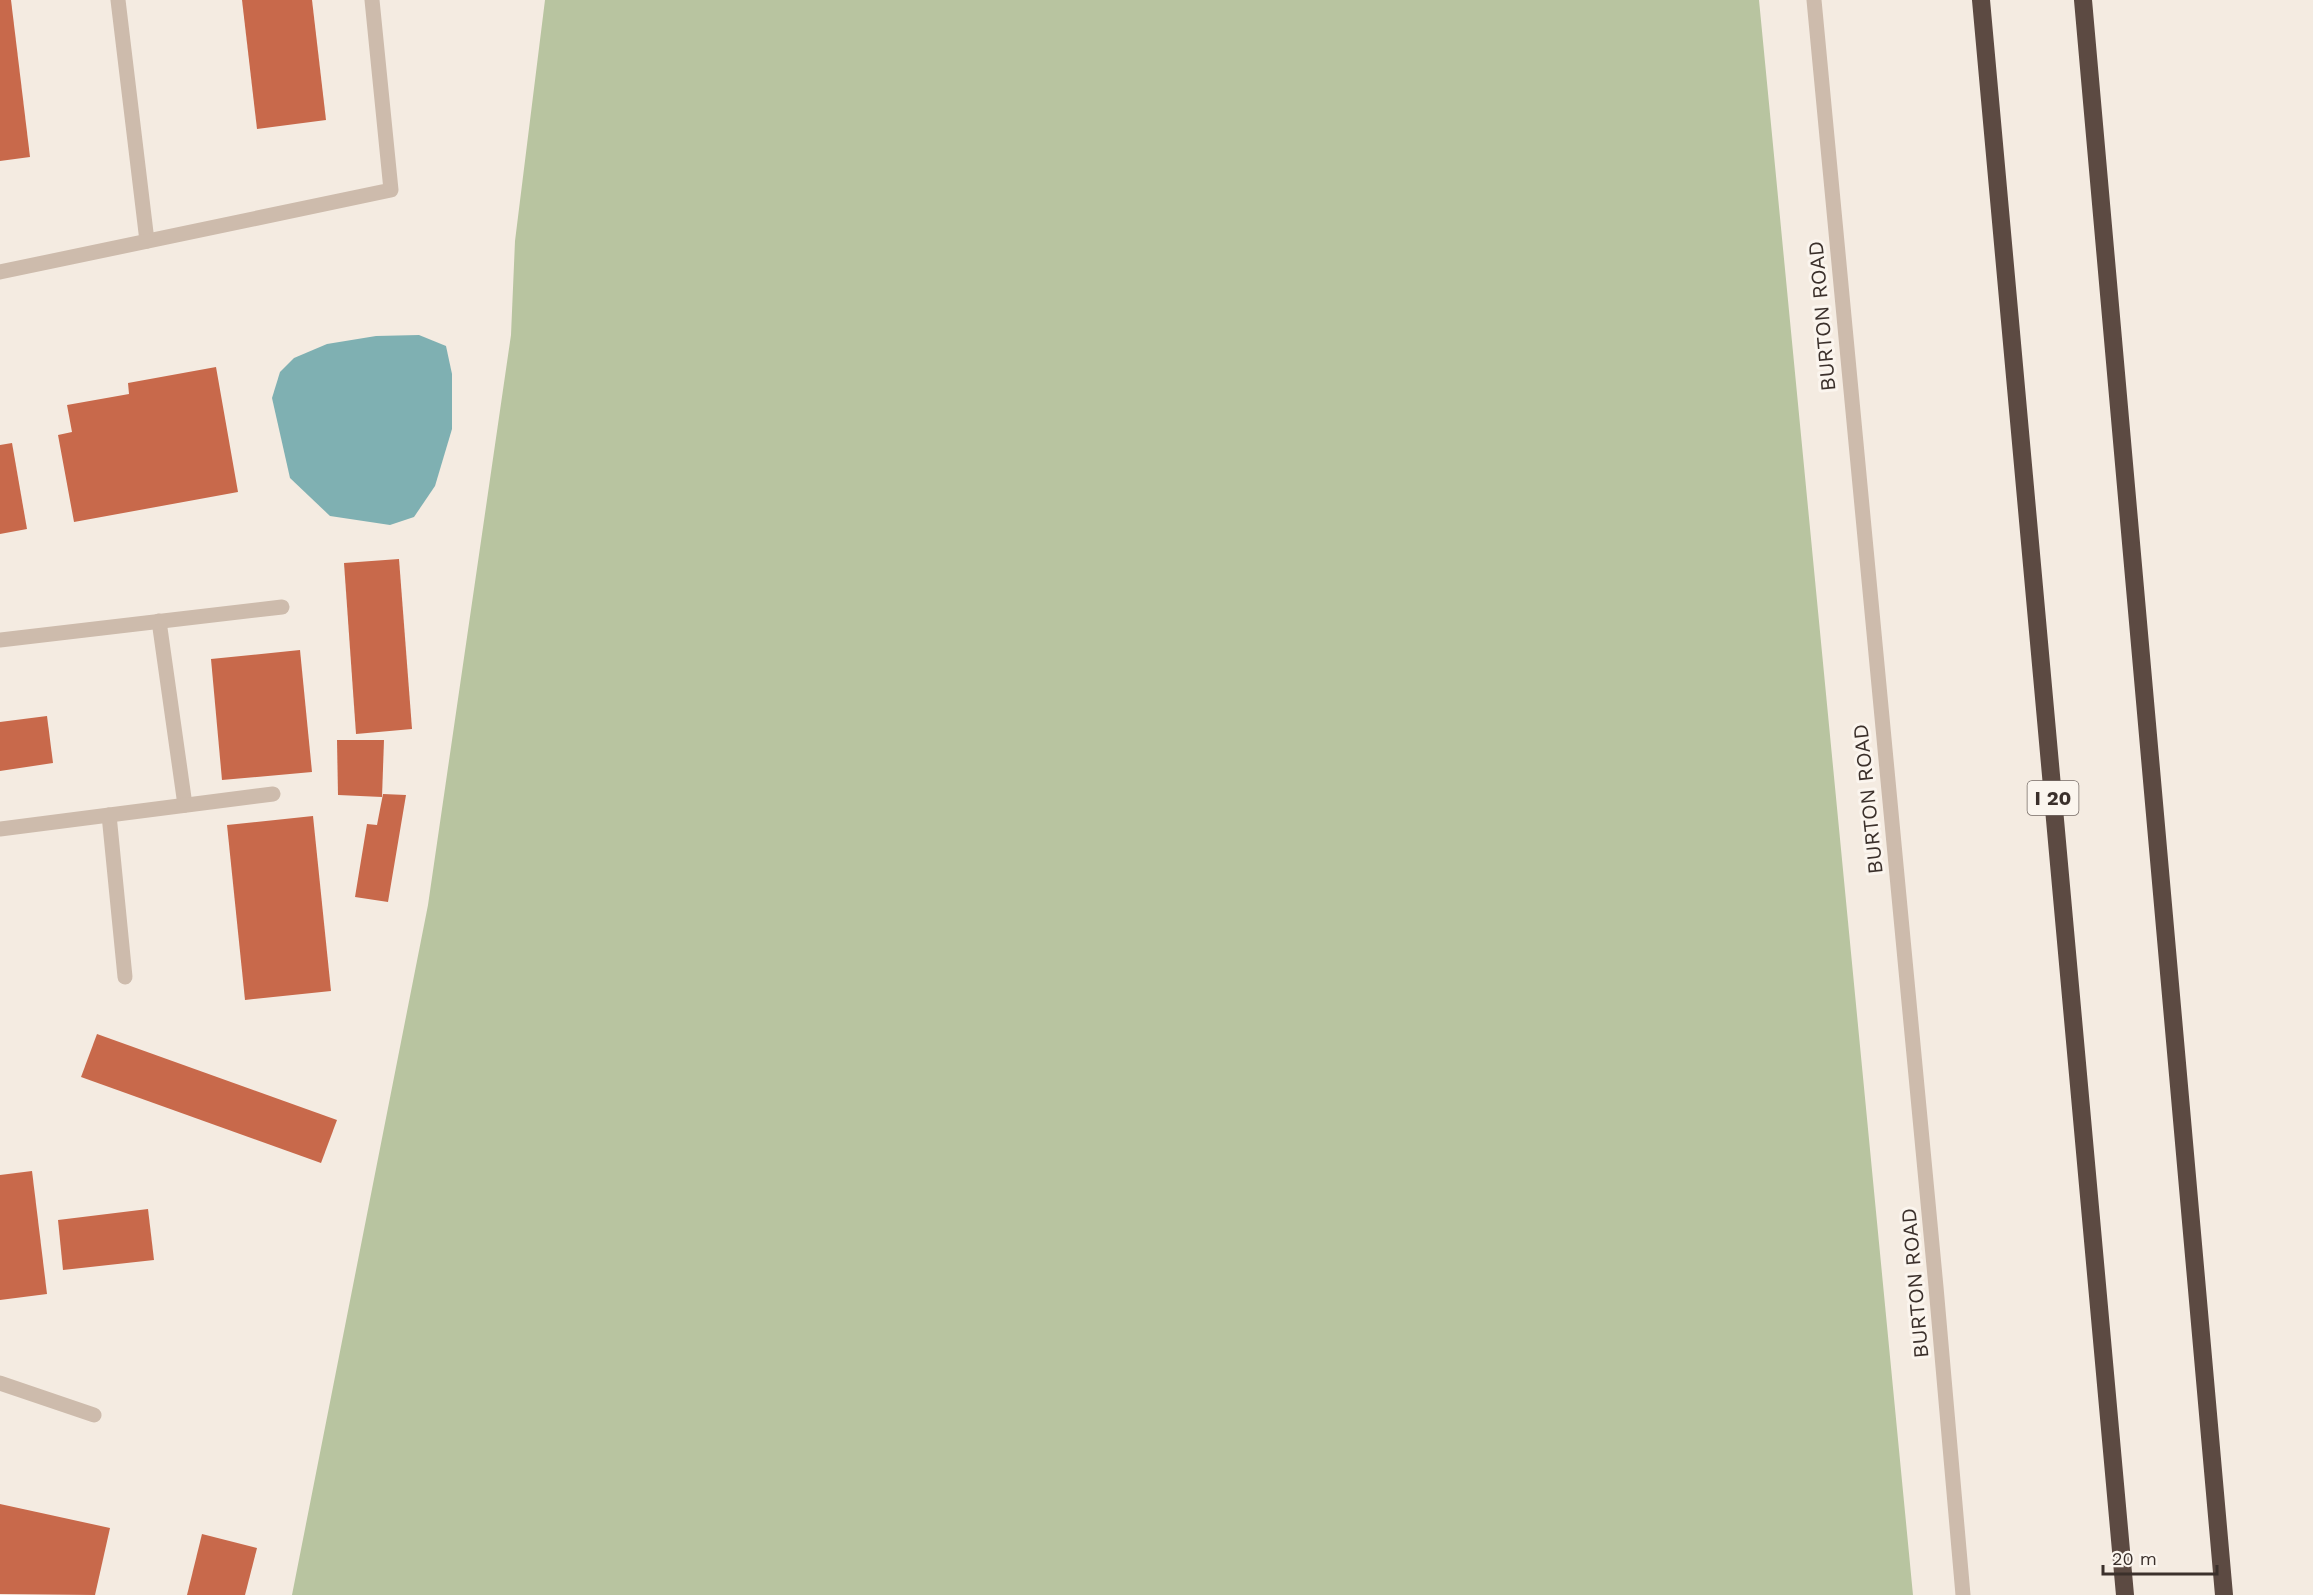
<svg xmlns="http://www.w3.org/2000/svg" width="2313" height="1595" viewBox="0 0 2313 1595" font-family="'Work Sans',sans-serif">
<rect width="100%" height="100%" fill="#f4ebe1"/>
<polygon fill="#b8c4a0" points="545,0 1759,0 1913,1595 292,1595 428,905 511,335 515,241"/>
<polygon fill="#7fb0b2" points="419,335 446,346 452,374 452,429 435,486 414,517 390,525 330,516 290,478 272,398 280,372 294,358 327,344 376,336"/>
<g fill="#c8694b">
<polygon points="0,0 11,0 30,157 0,161"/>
<polygon points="242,0 312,0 326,120 257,129"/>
<polygon points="216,367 238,492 74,522 58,435 72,432 67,405 129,394 128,383"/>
<polygon points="12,443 27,529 0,534 0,445"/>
<polygon points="399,559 412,729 356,734 344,563"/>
<polygon points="300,650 312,772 222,780 211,659"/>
<polygon points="47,716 53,763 0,771 0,722"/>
<polygon points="337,740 384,740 382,797 338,795"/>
<polygon points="383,794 406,795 388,902 355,897 367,824 377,825"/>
<polygon points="313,816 331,991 245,1000 227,825"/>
<polygon points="97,1034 337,1120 321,1163 81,1077"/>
<polygon points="32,1171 47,1294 0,1300 0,1175"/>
<polygon points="148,1209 154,1260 63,1270 58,1220"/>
<polygon points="0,1504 110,1528 95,1595 0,1594"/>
<polygon points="202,1534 257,1548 245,1595 187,1595"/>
</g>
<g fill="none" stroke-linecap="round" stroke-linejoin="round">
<g stroke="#cdbbac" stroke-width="15">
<polyline points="118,0 147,241"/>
<polyline points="0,272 391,190 372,0"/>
<polyline points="159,621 185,805"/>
<polyline points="0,640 282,607"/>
<polyline points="109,815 125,977"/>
<polyline points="0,829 273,794"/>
<polyline points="0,1383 94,1415"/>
</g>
<polyline stroke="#cdbbac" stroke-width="15" points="1814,0 1936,1287 1963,1595"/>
<g stroke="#5c4a42" stroke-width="18">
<polyline points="1981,0 2125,1595"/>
<polyline points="2083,0 2224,1595"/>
</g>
</g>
<g text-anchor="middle" stroke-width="6" stroke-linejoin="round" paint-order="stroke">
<rect fill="#fbf5ee" stroke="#756b66" stroke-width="1.5" x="2027.5" y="781" width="51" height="34" rx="4.5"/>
<g font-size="20" font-weight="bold" fill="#3b302b">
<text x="2053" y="805">I 20</text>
</g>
<g font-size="21" fill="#3b302b" stroke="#fbf5ee">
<text transform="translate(1822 316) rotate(-95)" y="7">BURTON ROAD</text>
<text transform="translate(1868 799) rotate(-96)" y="7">BURTON ROAD</text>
<text transform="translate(1915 1283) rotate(-95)" y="7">BURTON ROAD</text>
</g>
</g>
<path d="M2103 1565v9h114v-9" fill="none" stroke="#3b302b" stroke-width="3"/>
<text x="2112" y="1565" font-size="18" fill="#3b302b" stroke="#fbf5ee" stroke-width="4.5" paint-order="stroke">20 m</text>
</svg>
